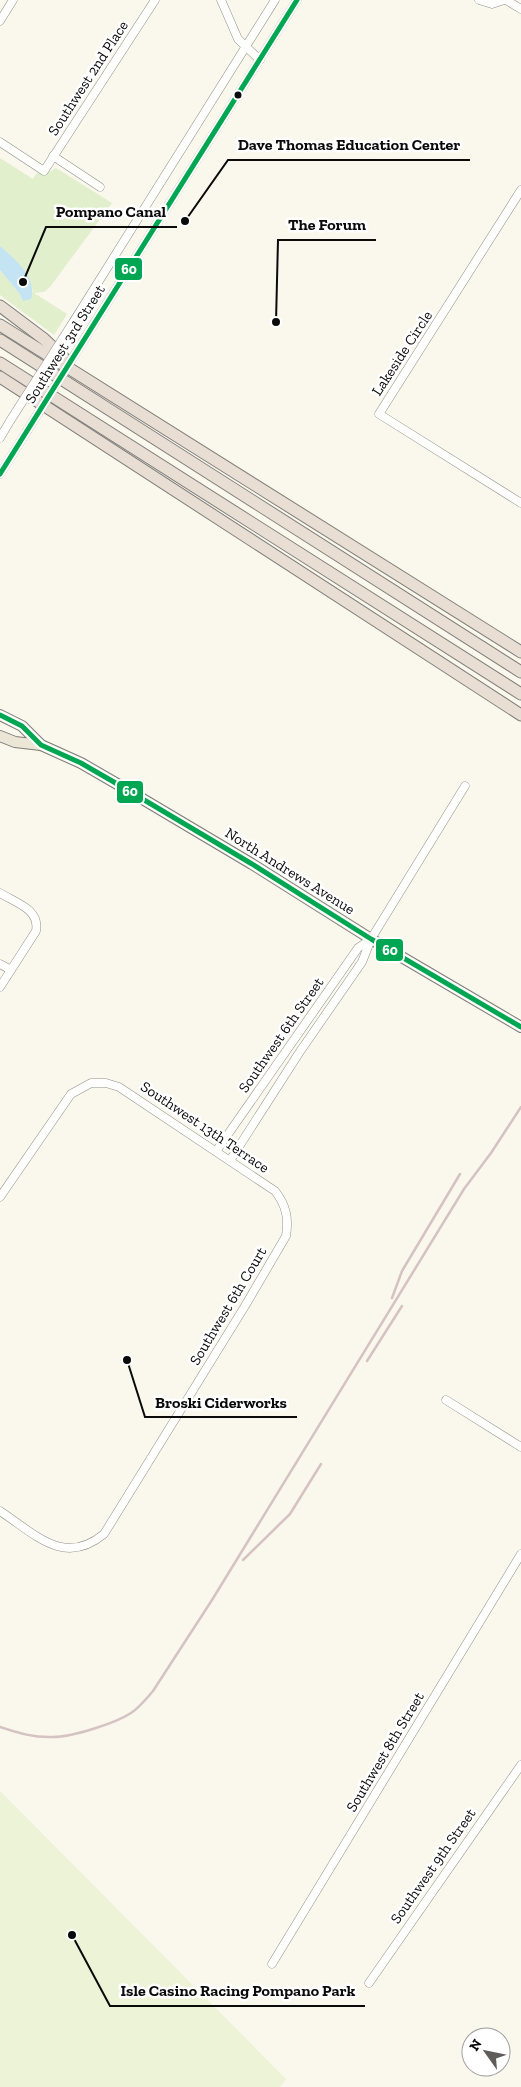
<svg xmlns="http://www.w3.org/2000/svg" width="521" height="2087" viewBox="0 0 521 2087" font-family="'Zilla Slab',serif">
<rect width="100%" height="100%" fill="#faf7ed"/>
<path fill="#e2efcd" d="M0,158L33,179L37,173L51,171L56,168L112,203L50,287L44,292L34,293L67,314L54,335L0,295V270L19,293L23,301L33,292C30,273 14,258 0,246Z"/>
<polygon fill="#ecf3d6" points="0,1791 286,2079 280,2087 0,2087"/>
<path fill="#c4e3f3" d="M0,246C14,258 38,278 31,299L23,301L19,293L0,270Z"/>
<g fill="none" stroke-linecap="round" stroke-linejoin="round">
<defs>
<g id="minor">
<polyline points="221,0 238,39 260,60"/>
<polyline points="479,0 492,4 504,0"/>
<polyline points="506,0 521,9"/>
<polyline points="0,21 13,0"/>
<polyline points="0,142 44,171 155,0"/>
<polyline points="53,156 100,187"/>
<polyline points="521,190 379,414 521,503"/>
<polyline points="72,324 275,0"/>
<polyline points="87,335 297,0"/>
<polyline points="0,438 10,421"/>
<polyline points="0,474 27,431"/>
<path d="M0,893C16,903 40,909 36,931L0,987"/>
<polyline points="0,964 11,970"/>
<polyline points="217,1150 358,948 371,939"/>
<polyline points="231,1159 299,1053 362,962 371,939 465,786"/>
<path d="M0,1197L71,1094L91,1083H106L119,1087L275,1191C286,1205 289,1218 286,1236L245,1306L104,1534C64,1567 35,1534 0,1511"/>
<polyline points="446,1400 521,1447"/>
<polyline points="272,1964 521,1554"/>
<polyline points="369,1983 521,1765"/>
</g>
<g id="major">
<polyline points="0,715 22,726 41,745 81,763 119,785 252,864 371,939 521,1027"/>
<polyline points="0,736 15,742 41,745"/>
</g>
<g id="highway">
<polyline points="0,306 44,339 64,358"/>
<polyline points="0,325 521,652"/>
<polyline points="0,340 521,672"/>
<polyline points="0,363 521,694"/>
<polyline points="0,377 521,715"/>
</g>
</defs>
<use href="#minor" stroke="#92918c" stroke-width="9"/>
<use href="#major" stroke="#7f7e7a" stroke-width="12"/>
<use href="#highway" stroke="#7f7e7a" stroke-width="13"/>
<use href="#minor" stroke="#fefefc" stroke-width="8"/>
<use href="#major" stroke="#ece6d6" stroke-width="10"/>
<use href="#highway" stroke="#e9ded3" stroke-width="11"/>
<g stroke="#d5c3c3" stroke-width="2.5">
<polyline points="392,1298 402,1271 460,1174"/>
<polyline points="367,1361 402,1306"/>
<polyline points="243,1560 290,1514 321,1464"/>
<path d="M0,1727C18,1733 35,1738 53,1737C72,1737 116,1723 131,1713C140,1707 146,1699 153,1691L212,1600L464,1189L491,1153L521,1107"/>
</g>
<defs>
<g id="minor-bridge">
<polyline points="10,421 72,324"/>
<polyline points="27,431 87,335"/>
</g>
</defs>
<use href="#minor-bridge" stroke="#92918c" stroke-width="9" stroke-linecap="butt"/>
<use href="#minor-bridge" stroke="#fefefc" stroke-width="8"/>
<defs>
<g id="bus-1">
<polyline points="0,474 297,0"/>
<polyline points="0,715 22,726 41,745 81,763 119,785 252,864 371,939 521,1027"/>
</g>
</defs>
<use href="#bus-1" stroke="#fff" stroke-width="9"/>
<use href="#bus-1" stroke="#00a651" stroke-width="5"/>
</g>
<circle fill="#0a0a0a" stroke="#fff" stroke-width="2" cx="238" cy="95" r="4.5"/>
<g text-anchor="middle" stroke-width="5" stroke-linejoin="round" paint-order="stroke">
<g font-size="15" fill="#0a0a0a" stroke="#fff">
<text transform="translate(88 78) rotate(-57)" y="5">Southwest 2nd Place</text>
<text transform="translate(65 344) rotate(-58)" y="5">Southwest 3rd Street</text>
<text transform="translate(402 353) rotate(-57)" y="5">Lakeside Circle</text>
<text transform="translate(290 871) rotate(32)" y="5">North Andrews Avenue</text>
<text transform="translate(281 1035) rotate(-55)" y="5">Southwest 6th Street</text>
<text transform="translate(205 1127) rotate(34)" y="5">Southwest 13th Terrace</text>
<text transform="translate(228 1306) rotate(-59)" y="5">Southwest 6th Court</text>
<text transform="translate(385 1752) rotate(-59)" y="5">Southwest 8th Street</text>
<text transform="translate(433 1866) rotate(-55)" y="5">Southwest 9th Street</text>
</g>
</g>
<path fill="none" stroke="#0a0a0a" stroke-width="2" d="M185 221L228 160H470M23 282L46 227H177M276 322L278 240H376M127 1360L145 1417H297M72 1935L110 2006H365"/>
<g fill="#0a0a0a" stroke="#fff" stroke-width="2">
<circle cx="185" cy="221" r="5"/>
<circle cx="23" cy="282" r="5"/>
<circle cx="276" cy="322" r="5"/>
<circle cx="127" cy="1360" r="5"/>
<circle cx="72" cy="1935" r="5"/>
</g>
<g font-size="16" text-anchor="middle" font-weight="bold" fill="#0a0a0a" stroke="#fff" stroke-width="5" stroke-linejoin="round" paint-order="stroke">
<text x="349" y="150">Dave Thomas Education Center</text>
<text x="111" y="217">Pompano Canal</text>
<text x="327" y="230">The Forum</text>
<text x="221" y="1408">Broski Ciderworks</text>
<text x="238" y="1996">Isle Casino Racing Pompano Park</text>
</g>
<g stroke="#fff" stroke-width="2">
<rect x="114" y="257" width="29" height="24" rx="5" fill="#00a651"/>
<rect x="116" y="780" width="28" height="24" rx="5" fill="#00a651"/>
<rect x="375" y="938" width="29" height="24" rx="5" fill="#00a651"/>
</g>
<g font-size="14" text-anchor="middle" font-weight="bold" fill="#fff">
<text x="129" y="274">60</text>
<text x="130" y="796">60</text>
<text x="390" y="955">60</text>
</g>
<g transform="translate(486 2052) rotate(303)"><circle r="24" fill="#ffffff" stroke="#9d9d9d"/>
<path d="M0-4L9 19L0 12L-9 19Z" fill="#5e5d59"/>
<text y="-8" font-size="14" font-weight="bold" text-anchor="middle" fill="#0a0a0a">N</text>
</g>
</svg>
